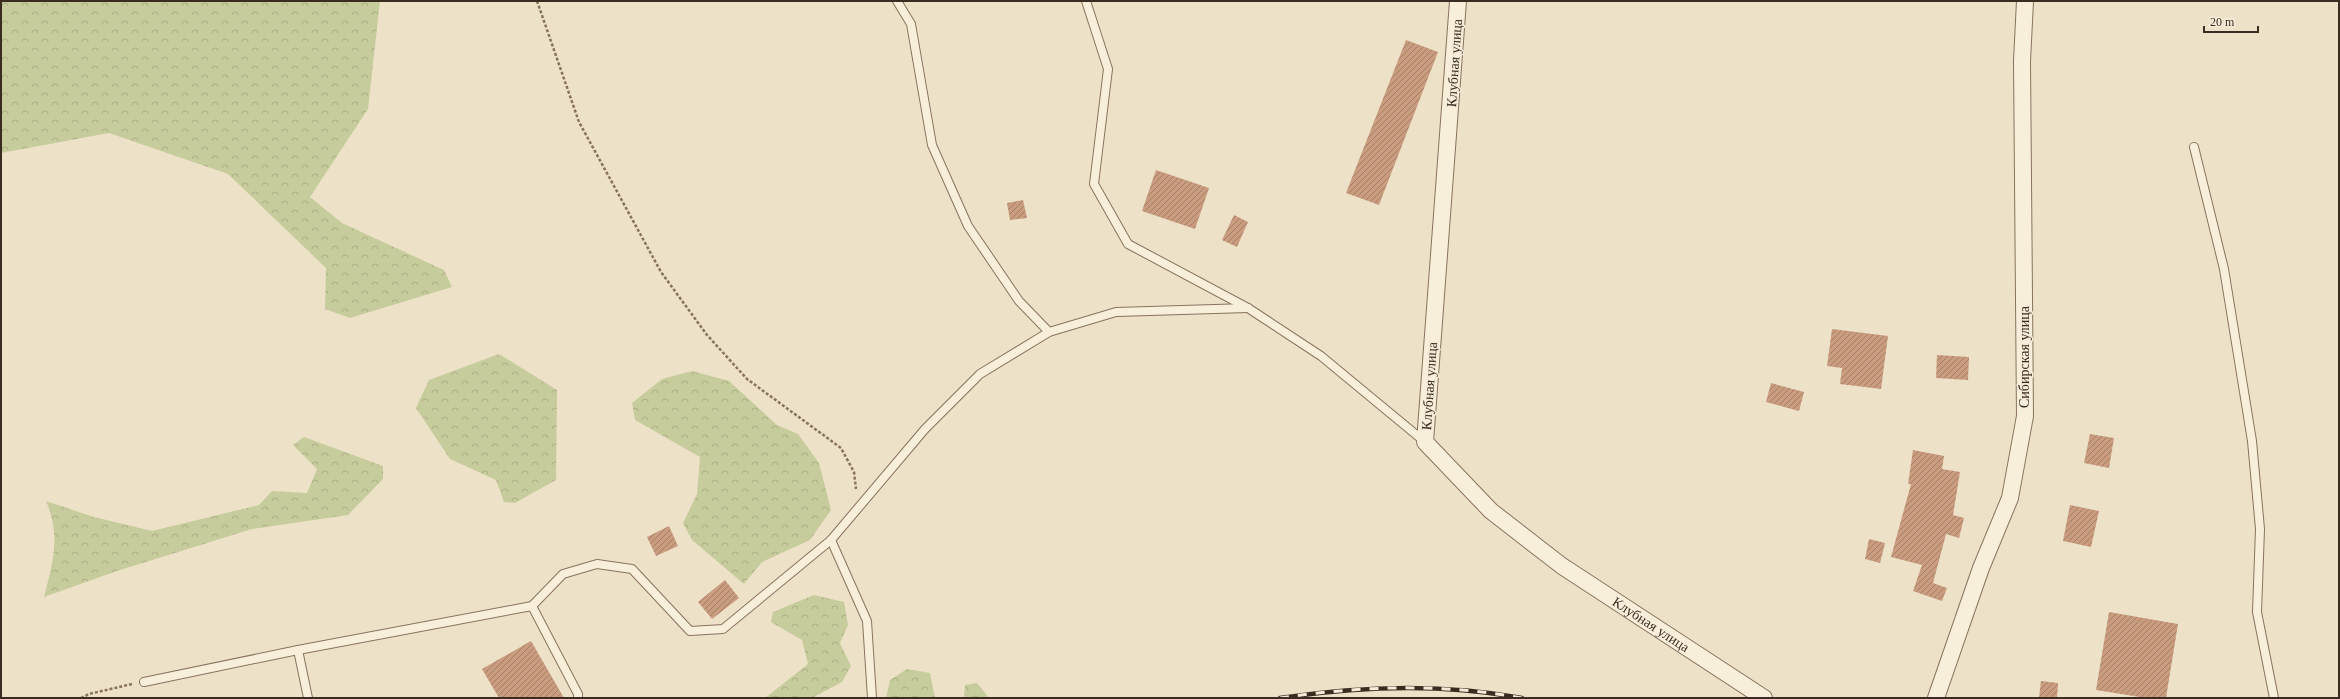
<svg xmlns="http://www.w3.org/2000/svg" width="2340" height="699" viewBox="0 0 2340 699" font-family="'Times New Roman',serif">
<defs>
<pattern id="forest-crowns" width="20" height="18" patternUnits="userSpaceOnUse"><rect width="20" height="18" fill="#c7cc9c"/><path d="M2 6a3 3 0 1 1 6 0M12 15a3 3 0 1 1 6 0" fill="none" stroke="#acaf86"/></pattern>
<pattern id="building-hatch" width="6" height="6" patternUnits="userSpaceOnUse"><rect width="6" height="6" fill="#ca9c7f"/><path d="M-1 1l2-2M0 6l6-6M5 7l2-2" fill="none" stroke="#a57f68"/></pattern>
</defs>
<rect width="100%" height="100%" fill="#ede1c8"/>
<g fill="url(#forest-crowns)">
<polygon points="1,1 380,1 368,109 310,197 342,223 444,270 452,287 350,318 325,309 326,268 228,174 109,133 1,153"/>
<polygon points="499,354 557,390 556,480 515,503 504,502 496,480 450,459 416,408 429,380"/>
<polygon points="692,371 729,381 777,425 798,434 819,463 831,510 810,540 762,562 744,584 692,540 683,523 697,494 700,457 635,420 632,403 662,379"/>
<path d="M304,437L383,466V479L348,515L252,529L117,571L44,597C53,562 61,536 46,501L94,517L152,531L259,505L272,491L307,493L317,469L293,445Z"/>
<polygon points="814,595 844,602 848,625 840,643 851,666 842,682 812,698 765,698 808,664 802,640 771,622 773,612"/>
<polygon points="907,669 930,673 935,698 886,698 890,680"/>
<polygon points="977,683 989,698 964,698 965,685"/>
</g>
<g fill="url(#building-hatch)">
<polygon points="1406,40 1438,52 1379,205 1346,193"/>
<polygon points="1156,170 1209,188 1195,229 1142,211"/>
<polygon points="1023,200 1027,218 1010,220 1007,203"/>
<polygon points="1234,215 1248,222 1237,247 1222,240"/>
<polygon points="1832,329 1888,336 1881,389 1840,384 1842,368 1827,366"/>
<polygon points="1937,355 1969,357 1968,380 1936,378"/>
<polygon points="1771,383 1804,392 1799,411 1766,402"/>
<polygon points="2090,434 2114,438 2109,468 2084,463"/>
<polygon points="1913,450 1944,456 1942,469 1960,472 1953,515 1964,518 1959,538 1946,534 1933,583 1947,588 1942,601 1913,591 1922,565 1891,557 1911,484 1908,484"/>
<polygon points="2070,505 2099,511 2091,547 2063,541"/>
<polygon points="669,526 678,546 656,556 647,537"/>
<polygon points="1869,539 1885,543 1880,563 1865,559"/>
<polygon points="725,580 739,598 712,619 698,602"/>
<polygon points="2109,612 2178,624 2166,698 2146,698 2096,690"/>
<polygon points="531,641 564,698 499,698 482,669"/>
<polygon points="2041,681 2058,683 2057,698 2039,698"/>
</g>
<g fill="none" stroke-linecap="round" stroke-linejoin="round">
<defs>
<g id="service">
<polyline points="897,1 911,24 932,145 968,226 1019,301 1049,332"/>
<polyline points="1086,1 1108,69 1094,184 1128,244 1248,308 1321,356 1425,442"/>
<polyline points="2194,147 2224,269 2252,441 2260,529 2257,612 2274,698"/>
<polyline points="831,540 867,621 872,698"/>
<polyline points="298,650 308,698"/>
<polyline points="144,682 298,650 532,606"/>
<polyline points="578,698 578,694 532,606 563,574 597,564 632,569 690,631 723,629 831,540 925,429 980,374 1049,332 1116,312 1248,308"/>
</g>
<g id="minor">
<path id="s1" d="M1458,1L1425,442L1491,511L1562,566L1764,698"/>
<polyline points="1936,698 1981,568 2010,498 2025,416 2022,61 2025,1"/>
</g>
</defs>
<use href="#service" stroke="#89735d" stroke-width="10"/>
<use href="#minor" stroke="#89735d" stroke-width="18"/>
<g stroke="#89735d" stroke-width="2.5" stroke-dasharray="3 2" stroke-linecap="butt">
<polyline points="537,1 579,122 661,272 707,335 747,379 841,448 854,472 856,489"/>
<polyline points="81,698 89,694 132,684"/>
</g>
<use href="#service" stroke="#f8efdb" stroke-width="8"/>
<use href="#minor" stroke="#f8efdb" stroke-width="16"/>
<defs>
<path id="rail" d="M1280,698C1360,686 1442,683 1522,698"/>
</defs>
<use href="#rail" stroke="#3a2c20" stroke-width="4.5"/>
<use href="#rail" stroke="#f5ebd7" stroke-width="3" stroke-dasharray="9" stroke-linecap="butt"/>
</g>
<g text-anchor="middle" stroke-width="3" stroke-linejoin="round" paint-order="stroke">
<g font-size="14" fill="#3a2c20" stroke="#f5ebd7">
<text transform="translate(1454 63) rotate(-86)" y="5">Клубная улица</text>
<text transform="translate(2024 357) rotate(-90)" y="5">Сибирская улица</text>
<text transform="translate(1429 386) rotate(-86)" y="5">Клубная улица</text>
<text dy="5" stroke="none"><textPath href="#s1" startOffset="734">Клубная улица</textPath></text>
</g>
</g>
<rect width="2340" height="699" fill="none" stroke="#3a2c20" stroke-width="4"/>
<path d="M2204 26v6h54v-6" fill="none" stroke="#3a2c20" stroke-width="2"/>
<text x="2210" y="26" font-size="12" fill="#3a2c20" stroke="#f5ebd7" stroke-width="3" paint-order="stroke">20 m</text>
</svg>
